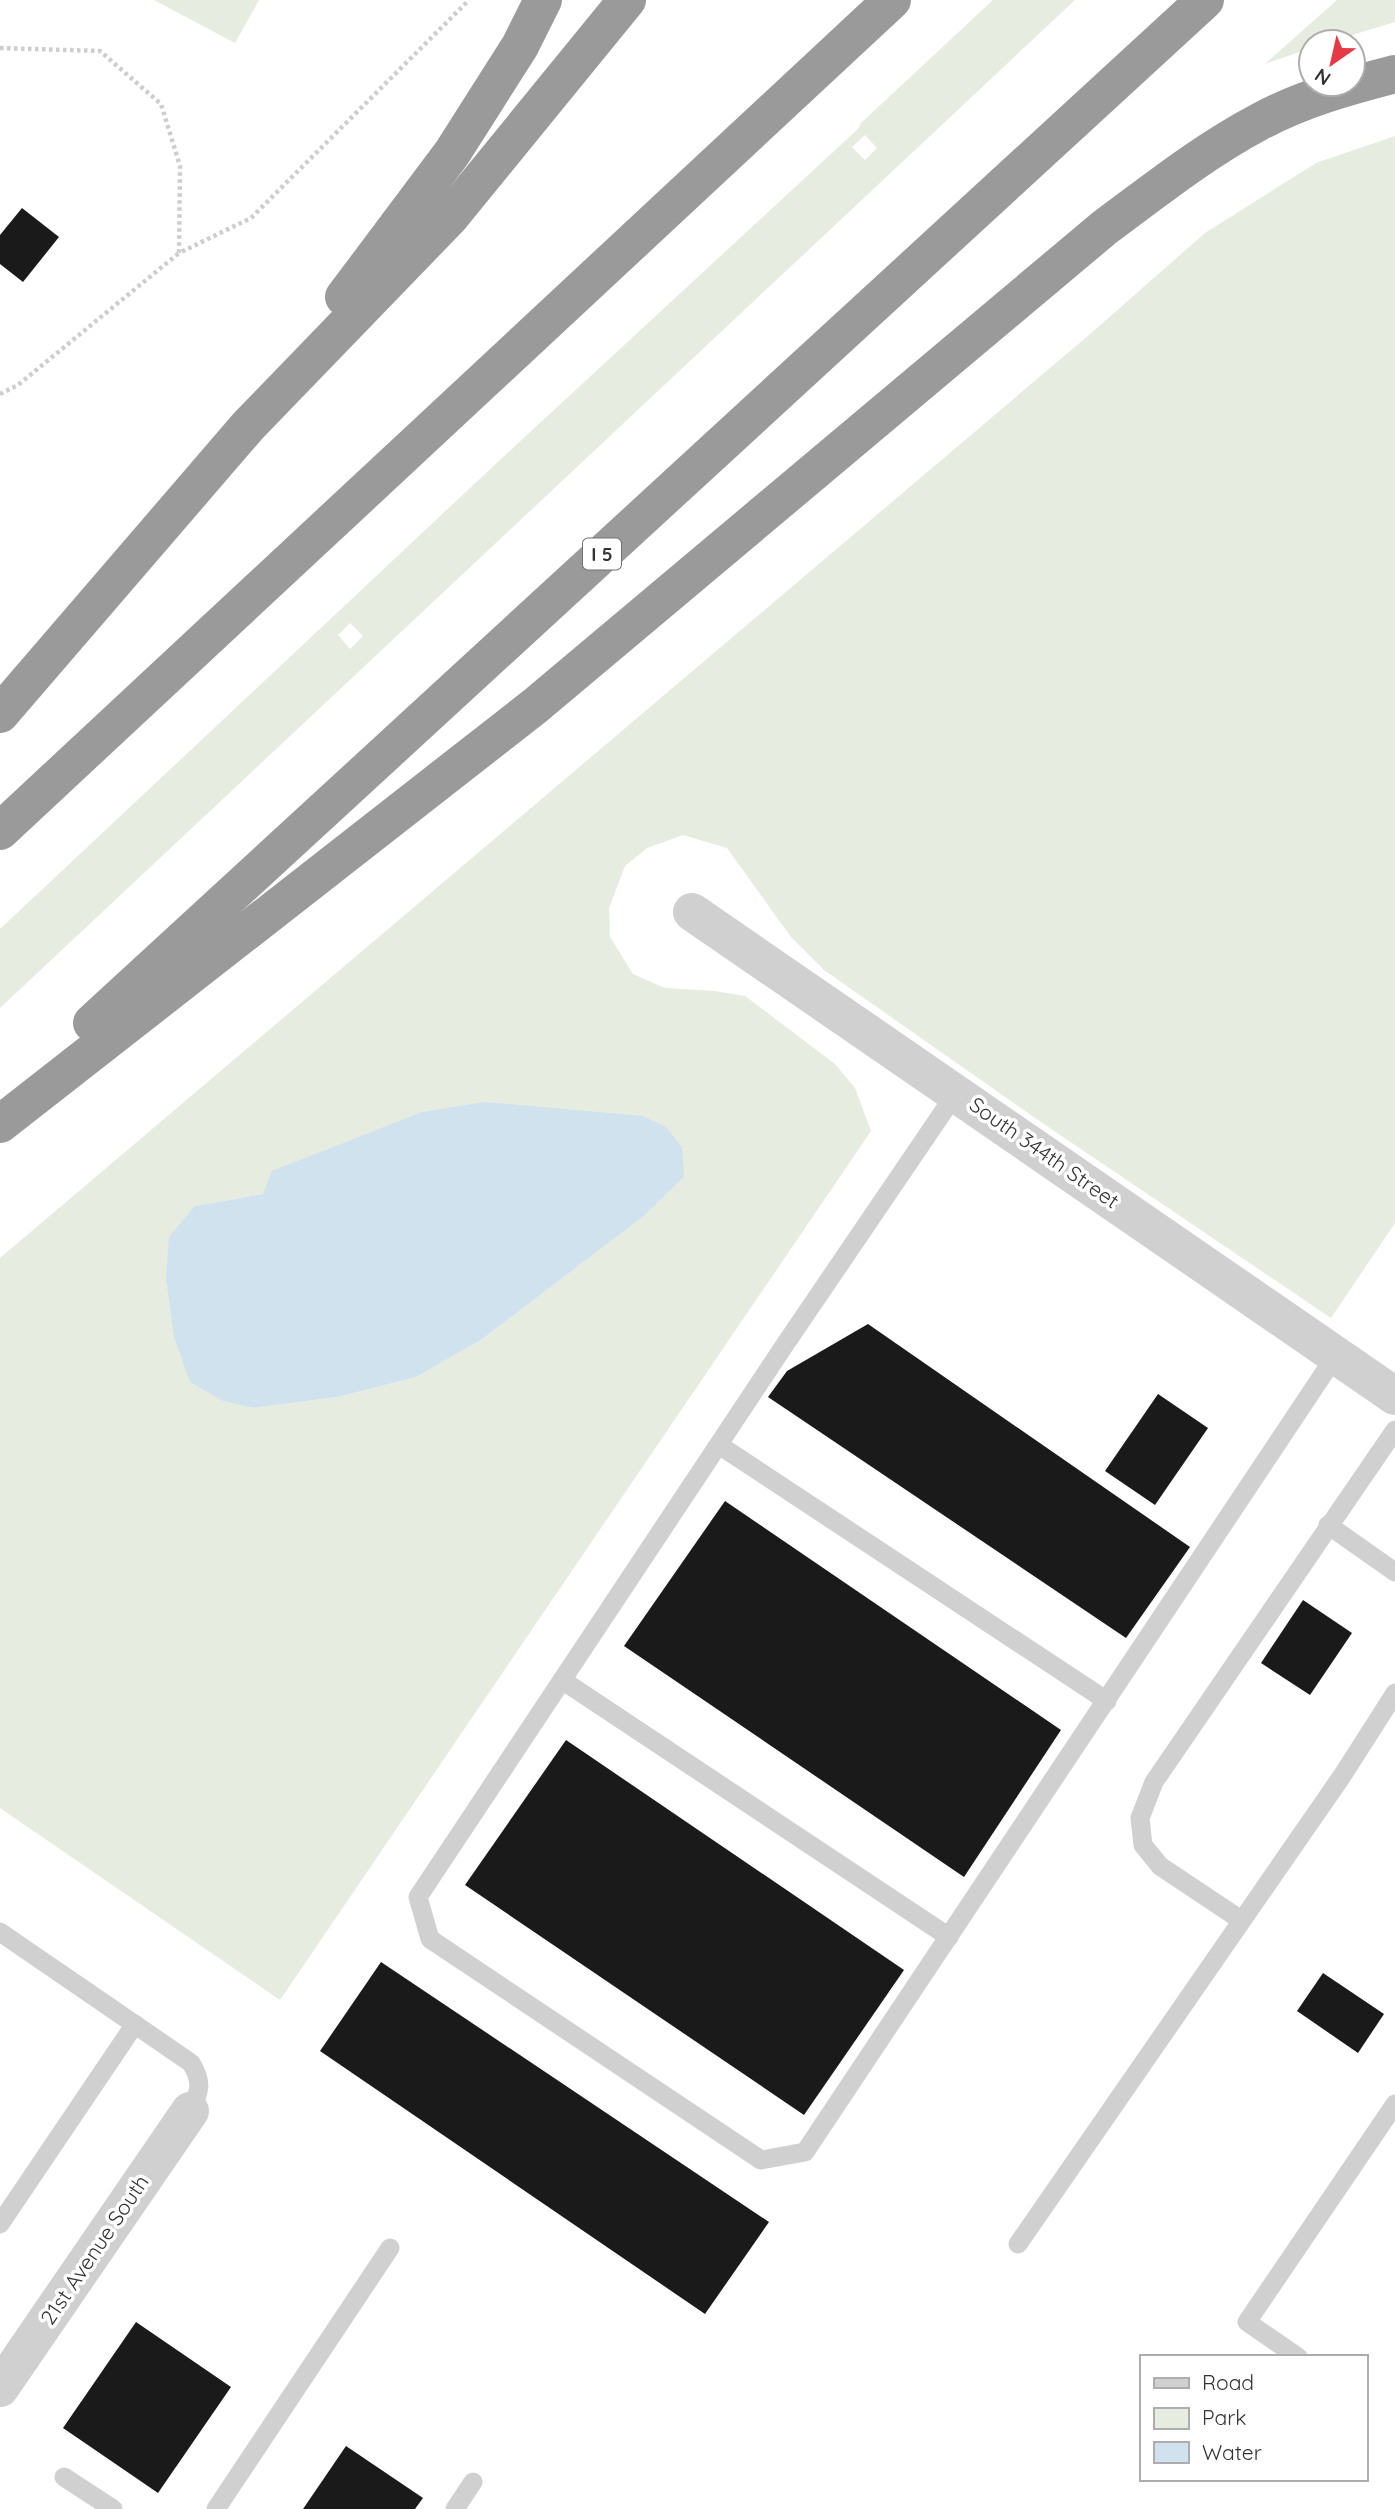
<svg xmlns="http://www.w3.org/2000/svg" width="1395" height="2509" viewBox="0 0 1395 2509" font-family="Quicksand,sans-serif">
<rect width="100%" height="100%" fill="#fff"/>
<g fill="#e6ecdf" fill-rule="evenodd">
<polygon points="154,0 259,0 235,43"/>
<path d="M993,0H1075L0,1008V929L502,458L858,129L861,123ZM865,135L877,148L865,160L852,147ZM350,623L363,636L350,649L338,635Z"/>
<polygon points="1337,0 1395,0 1395,22 1329,42 1311,42 1311,48 1265,64"/>
<path d="M1395,136V1223L1331,1318L1035,1118L824,970L791,937L727,848L683,835L647,848L625,866L609,908L610,937L633,974L665,988L715,991L745,996L835,1064L855,1088L871,1131L280,2000L0,1808V1258L1089,335L1205,233L1316,163ZM684,1177L644,1216L481,1340L416,1377L338,1397L253,1408L223,1401L195,1206L263,1194Z"/>
</g>
<polygon fill="#cfe2ee" points="485,1102 643,1116 666,1127 682,1147 684,1177 644,1216 481,1340 416,1377 338,1397 253,1408 223,1401 190,1382 174,1337 166,1278 169,1237 195,1206 263,1194 272,1171 422,1112"/>
<g fill="#1a1a1a">
<polygon points="22,208 59,237 23,282 0,264 0,235"/>
<polygon points="868,1324 1190,1547 1126,1638 768,1397 787,1371"/>
<polygon points="1158,1394 1208,1428 1155,1505 1105,1471"/>
<polygon points="725,1501 1061,1730 964,1877 624,1646"/>
<polygon points="1303,1600 1352,1633 1310,1695 1261,1663"/>
<polygon points="566,1740 904,1970 804,2115 465,1885"/>
<polygon points="381,1962 769,2222 705,2314 320,2051"/>
<polygon points="1323,1973 1384,2014 1358,2053 1297,2011"/>
<polygon points="136,2322 231,2387 158,2493 63,2428"/>
<polygon points="346,2446 423,2498 415,2509 303,2509"/>
</g>
<g fill="none" stroke-linecap="round" stroke-linejoin="round">
<g stroke="#cdcdcd" stroke-width="4.5" stroke-dasharray="3.5 3.5" stroke-linecap="butt">
<polyline points="0,48 100,51 161,104 180,166 179,253 251,218 469,0"/>
<polyline points="0,394 18,385 179,253"/>
</g>
<g stroke="#d0d0d0" stroke-width="19">
<polyline points="956,1093 784,1346 418,1897 430,1939 761,2160 805,2152 1336,1355"/>
<polyline points="719,1445 1107,1701"/>
<polyline points="1328,1525 1395,1572"/>
<polyline points="562,1680 949,1937"/>
<polyline points="1241,1920 1160,1866 1143,1845 1140,1818 1154,1782 1395,1430"/>
<path d="M0,1932L191,2063C203,2082 200,2092 190,2111"/>
<polyline points="0,2224 135,2024"/>
<polyline points="1018,2244 1342,1776 1395,1693"/>
<polyline points="1298,2357 1247,2322 1395,2104"/>
<polyline points="64,2477 113,2509"/>
<polyline points="216,2509 390,2248"/>
<polyline points="455,2509 473,2482"/>
</g>
<g stroke="#d0d0d0" stroke-width="38">
<polyline points="692,912 1395,1396"/>
<polyline points="0,2388 190,2111"/>
</g>
<g stroke="#9a9a9a" stroke-width="38">
<polyline points="344,297 452,153 520,46 543,0"/>
<polyline points="0,714 248,426 450,217 627,0"/>
<polyline points="0,831 892,0"/>
<polyline points="92,1023 1205,0"/>
<path d="M0,1124L535,706L1104,228C1154,191 1204,151 1259,122C1301,99 1349,86 1395,74"/>
</g>
</g>
<g text-anchor="middle" stroke-width="7" stroke-linejoin="round" paint-order="stroke">
<rect fill="#fff" stroke="#707070" stroke-width="2" x="583" y="538.5" width="38" height="31" rx="5"/>
<g font-size="19" font-weight="bold" fill="#333">
<text x="602" y="561">I 5</text>
</g>
<g font-size="21" fill="#333" stroke="#fff">
<text transform="translate(1044 1153) rotate(35)" y="7">South 344th Street</text>
<text transform="translate(95 2250) rotate(-56)" y="7">21st Avenue South</text>
</g>
</g>
<rect x="1140" y="2355" width="228" height="126" fill="#ffffff" stroke="#adadad" stroke-width="2"/>
<rect x="1154" y="2378" width="35" height="10" fill="#d0d0d0" stroke="#adadad" stroke-width="2"/>
<text x="1202" y="2390" font-size="21" fill="#333333">Road</text>
<rect x="1154" y="2408" width="35" height="21" fill="#e6ecdf" stroke="#adadad" stroke-width="2"/>
<text x="1202" y="2425" font-size="21" fill="#333333">Park</text>
<rect x="1154" y="2442" width="35" height="21" fill="#cfe2ee" stroke="#adadad" stroke-width="2"/>
<text x="1202" y="2460" font-size="21" fill="#333333">Water</text>
<g transform="translate(1332 63) rotate(214)"><circle r="33" fill="#ffffff" stroke="#adadad" stroke-width="2"/>
<path d="M0-5L12 26L0 18L-12 26Z" fill="#e63946"/>
<text y="-10" font-size="19" font-weight="bold" text-anchor="middle" fill="#333333">N</text>
</g>
</svg>
